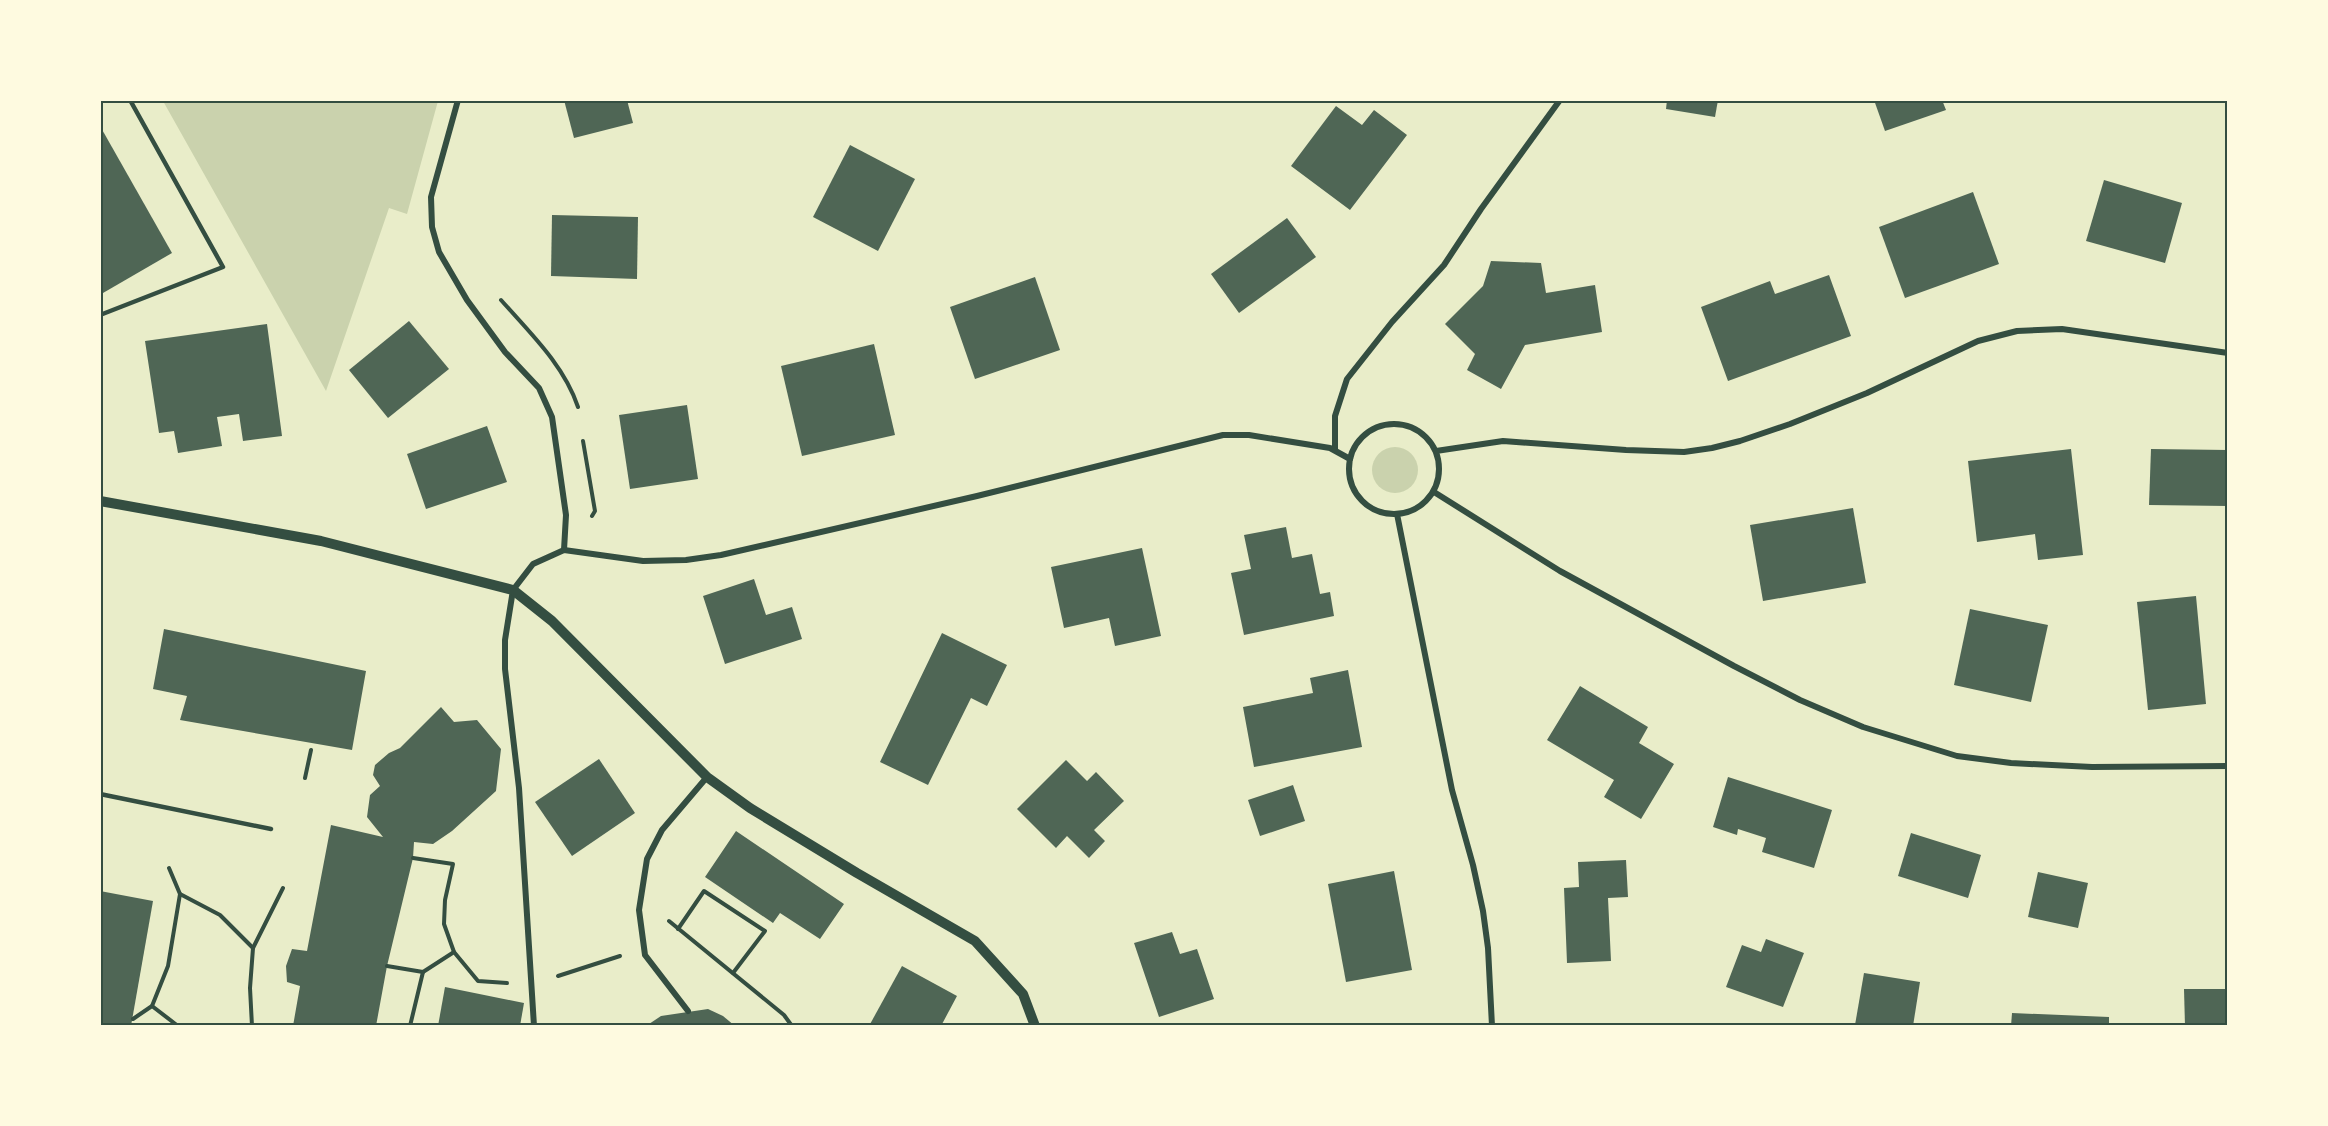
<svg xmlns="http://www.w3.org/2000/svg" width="2328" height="1126" viewBox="0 0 2328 1126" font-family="'Alegreya Sans',sans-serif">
<rect width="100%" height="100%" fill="#e9edc9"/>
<g fill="#cad2ad">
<polygon points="163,101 438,101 407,214 389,208 326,391"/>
<circle cx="1395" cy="470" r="23"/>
</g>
<g fill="#4f6655">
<polygon points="564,100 627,100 633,123 574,138"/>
<polygon points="1667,100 1718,100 1715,117 1666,109"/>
<polygon points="1874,100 1942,100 1946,110 1885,131"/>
<polygon points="1336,106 1362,125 1374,110 1407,135 1350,210 1291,166"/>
<polygon points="100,126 172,253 103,293 100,288"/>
<polygon points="850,145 915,179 878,251 813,217"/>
<polygon points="2104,180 2182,203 2165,263 2086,241"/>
<polygon points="1973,192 1999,264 1905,298 1879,227"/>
<polygon points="552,215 638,217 637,279 551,276"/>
<polygon points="1287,218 1316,257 1239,313 1211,274"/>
<polygon points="1491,261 1541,263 1546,293 1595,285 1602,332 1525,345 1501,389 1467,370 1475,354 1445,324 1483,286"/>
<polygon points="1829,275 1851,336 1728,381 1701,307 1770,281 1775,294"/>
<polygon points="1035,277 1060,350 975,379 950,307"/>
<polygon points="409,321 449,369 388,418 349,370"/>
<polygon points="267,324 282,436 243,441 239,414 217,417 222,446 178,453 174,431 159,433 145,341"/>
<polygon points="874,344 895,435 802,456 781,366"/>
<polygon points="687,405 698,479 630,489 619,415"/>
<polygon points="487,426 507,482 426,509 407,454"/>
<polygon points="2071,449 2083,555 2038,560 2035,534 1977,542 1968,461"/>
<polygon points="2151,449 2228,450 2228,506 2149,505"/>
<polygon points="1853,508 1866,583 1763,601 1750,525"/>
<polygon points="1286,527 1292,558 1312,554 1320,594 1330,592 1334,616 1244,635 1231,573 1251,569 1244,535"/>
<polygon points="1142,548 1161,636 1115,646 1109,618 1064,628 1051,567"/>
<polygon points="754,579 766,615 792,607 802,639 725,664 703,596"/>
<polygon points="2196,596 2206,704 2148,710 2137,602"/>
<polygon points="1970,609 2048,625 2031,702 1954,685"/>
<polygon points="164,629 366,671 352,750 180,720 187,696 153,689"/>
<polygon points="942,633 1007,665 987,706 971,698 928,785 880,762"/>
<polygon points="1348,670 1362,747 1254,767 1243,707 1313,693 1310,678"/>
<polygon points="1580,686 1648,727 1639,743 1674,764 1641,819 1604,797 1614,780 1547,740"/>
<polygon points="441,707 454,722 477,720 501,749 496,791 452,831 433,844 414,842 413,858 387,966 376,1026 293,1026 300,986 287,982 286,966 292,949 307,951 331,825 383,837 367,817 370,795 380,786 373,775 375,765 389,753 400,748"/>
<polygon points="599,759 635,813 572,856 535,802"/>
<polygon points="1066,760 1087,781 1096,772 1124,801 1094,830 1105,841 1089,858 1067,836 1056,848 1017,809"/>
<polygon points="1728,777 1832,810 1814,868 1762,852 1766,838 1738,829 1737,835 1713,827"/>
<polygon points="1293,785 1305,821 1260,836 1248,800"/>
<polygon points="736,831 844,904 820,939 780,913 773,923 705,877"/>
<polygon points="1911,833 1981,855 1968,898 1898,876"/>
<polygon points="1626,860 1628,897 1608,898 1611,961 1567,963 1564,888 1579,887 1578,862"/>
<polygon points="1394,871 1412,970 1346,982 1328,884"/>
<polygon points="2038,872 2088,883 2078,928 2028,917"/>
<polygon points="100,891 153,901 131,1026 100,1026"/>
<polygon points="1172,932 1180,954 1197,949 1214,999 1159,1017 1134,943"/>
<polygon points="1766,939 1804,953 1783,1007 1726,987 1742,945 1761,952"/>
<polygon points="902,966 957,996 941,1026 869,1026"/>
<polygon points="1864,973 1920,982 1913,1026 1855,1025"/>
<polygon points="445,987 524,1003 520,1026 438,1026"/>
<polygon points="2184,989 2228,989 2228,1026 2185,1026"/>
<polygon points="708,1009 723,1016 735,1026 646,1026 661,1016"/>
<polygon points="2012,1013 2109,1017 2109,1026 2011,1026"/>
</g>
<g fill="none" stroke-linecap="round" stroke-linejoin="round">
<g stroke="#344e41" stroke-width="4">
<path d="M501,300C530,333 564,365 578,407"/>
<polyline points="583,441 595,511 592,516"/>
<polyline points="305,778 311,750"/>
<polyline points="413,858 453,864 445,900 444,924 454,952"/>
<polyline points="180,894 220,915 253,948"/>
<polyline points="669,921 784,1015 792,1026"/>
<polyline points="678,929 704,891 765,931 733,973"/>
<polyline points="387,966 423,972 454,952 478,981 507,983"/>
<polyline points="558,976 620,956"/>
<polyline points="152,1006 178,1026"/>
<polyline points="133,1019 152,1006 168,966 180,894 169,868"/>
<polyline points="252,1026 250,988 253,948 283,888"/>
<polyline points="410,1026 423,972"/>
</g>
<g stroke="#344e41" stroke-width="4.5">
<polyline points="100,315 223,267 130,100"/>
<polyline points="100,794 271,829"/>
</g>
<g stroke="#344e41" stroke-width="6">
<polyline points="458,100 431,197 432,227 439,252 467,300 505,352 539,388 552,417 566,515 564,550"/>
<circle cx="1394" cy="469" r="45"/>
<polyline points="1335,449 1335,416 1347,379 1392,322 1444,265 1481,209 1560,100"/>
<polyline points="1436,451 1503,441 1626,450 1684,452 1712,448 1740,441 1790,424 1867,393 1978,341 2017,331 2062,329 2228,353"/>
<polyline points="1434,492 1560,571 1734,666 1800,700 1863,727 1957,756 2011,763 2092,767 2228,766"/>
<polyline points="1397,514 1452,790 1473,865 1483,911 1488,948 1492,1026"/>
<polyline points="688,1011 645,955 639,910 647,859 662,830 707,777"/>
<polyline points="534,1026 519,788 505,669 505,640 513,590 533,564 564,550 643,561 686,560 721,555 977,496 1223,435 1249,435 1330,448 1350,459"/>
</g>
<polyline stroke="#344e41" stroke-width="10" points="100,501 321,541 513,590 552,621 707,777 750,808 857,873 975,941 1023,994 1035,1026"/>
</g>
<rect width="2328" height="1126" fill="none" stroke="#fefae0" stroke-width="204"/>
<rect x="102" y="102" width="2124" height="922" fill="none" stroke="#344e41" stroke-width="2"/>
</svg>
